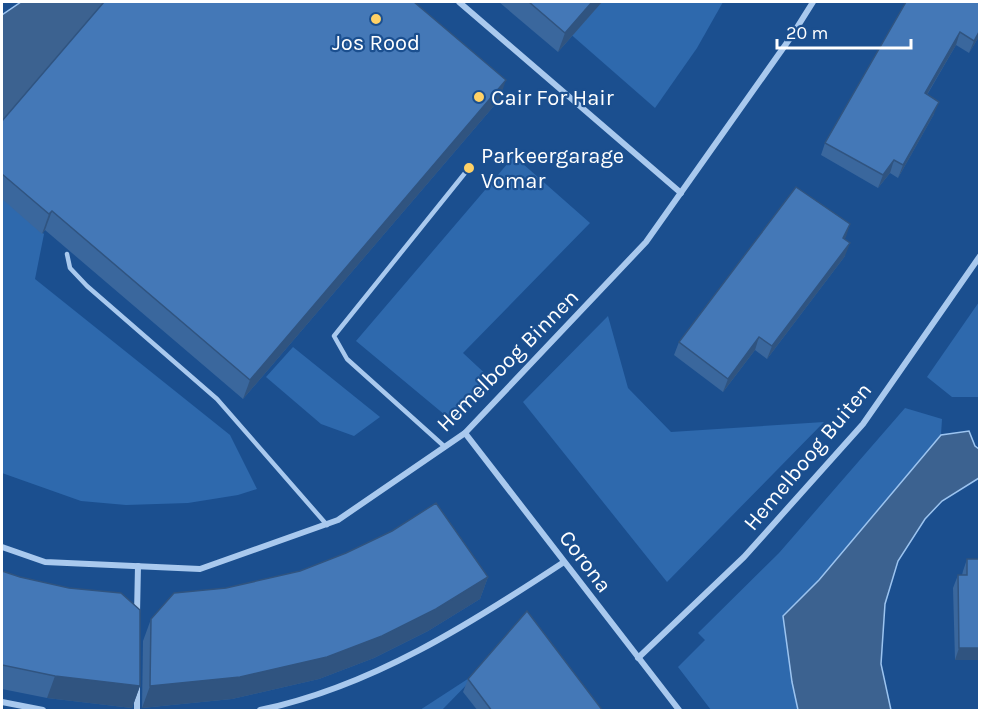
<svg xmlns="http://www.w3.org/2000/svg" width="981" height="712" viewBox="0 0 981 712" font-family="Karla,sans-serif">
<rect width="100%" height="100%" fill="#1b4f8f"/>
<g fill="#2e69ad">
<polygon points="592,2 723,2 697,48 655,108 567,31"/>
<polygon points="514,156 590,223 463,353 491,379 451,420 356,341"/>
<polygon points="2,197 44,234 35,279 230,435 257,489 238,495 188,503 126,505 81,501 2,473"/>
<polygon points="979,302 979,397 952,397 927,377"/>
<polygon points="608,316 628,388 671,432 824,422 667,582 523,402"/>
<polygon points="293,347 380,417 354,436 321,424 266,377"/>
<polygon points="905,408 942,419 941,435 819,580 783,615 792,682 798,710 711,710 678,667 705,640 698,633 779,553"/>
<polygon points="480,671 442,710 420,710"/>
</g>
<g fill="#3c6290" stroke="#9cc4f0" stroke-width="1.5">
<polygon points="21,2 108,2 2,125 2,15"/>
<polygon points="969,431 975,446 979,449 979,478 942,501 925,519 898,561 885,604 881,664 891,710 798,710 792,682 783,616 819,580 941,435"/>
</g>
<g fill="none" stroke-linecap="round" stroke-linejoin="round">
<g stroke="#a9c9ee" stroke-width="4.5">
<polyline points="67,254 70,268 87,286 217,399 327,525"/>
<polyline points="445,447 347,359 334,336 469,168"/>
</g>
<g stroke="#a9c9ee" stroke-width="6">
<polyline points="459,2 681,193"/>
<polyline points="465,433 679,710"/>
<polyline points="2,547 45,562 200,569 338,520 465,433 646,242 791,37 813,2"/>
<polyline points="137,614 138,566"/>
<polyline points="638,658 744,557 863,424 980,256"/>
<polyline points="2,702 43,710"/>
<polyline points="137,710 137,687"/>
<path d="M260,710C371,687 470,624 564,562"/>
</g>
</g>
<g fill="#3a679d">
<polygon points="499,2 602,2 558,52"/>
<polygon points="980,2 980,35 969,53 956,45 927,95 934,114 898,178 890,173 878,188 821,155 825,143"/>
<polygon points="499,100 243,399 45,230 42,234 2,199 2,121"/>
<polygon points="850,224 844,239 845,256 767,359 755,350 723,392 674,355 679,342"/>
<polygon points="967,559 980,660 955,660 953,588 958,575 962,575 963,571"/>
<polygon points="2,571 20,577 140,686 132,708 47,698 2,689"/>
<polygon points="300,571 488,577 480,599 428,631 374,658 319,679 232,699 142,708 143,641 151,619 226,588"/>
<polygon points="468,679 603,711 478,711 463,692"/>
</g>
<g fill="#305480">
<polygon points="592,2 602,2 558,52 565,33"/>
<polygon points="980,30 980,35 969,53 974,41"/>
<polygon points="960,32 956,45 920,106 925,93"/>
<polygon points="506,80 499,100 243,399 250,380"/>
<polygon points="939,102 934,114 898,178 903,165"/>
<polygon points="894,160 890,173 878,188 883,175"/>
<polygon points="52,211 45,230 42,234 49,214"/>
<polygon points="850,224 846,237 838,250 843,238"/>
<polygon points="850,243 845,256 767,359 772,346"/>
<polygon points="759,337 755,350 723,392 728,379"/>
<polygon points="488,577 480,599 428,631 374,658 319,679 232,699 142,708 150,686"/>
<polygon points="959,648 980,648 980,660 955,660"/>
<polygon points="55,676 140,686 132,708 47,698"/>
</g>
<g fill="#4478b7" stroke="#305480" stroke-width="1.5">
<polygon points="104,2 414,2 506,80 250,380 52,211 49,214 2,174 2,121"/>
<polygon points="529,2 592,2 565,33"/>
<polygon points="906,2 980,2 980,30 974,41 960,32 925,93 939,102 903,165 894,160 883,175 825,143"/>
<polygon points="796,187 850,224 843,238 850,243 772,346 759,337 728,379 679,342"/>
<polygon points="436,503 488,577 436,609 382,636 327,657 240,677 150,686 151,619 174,593 226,588 300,571 346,553 392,531"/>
<polygon points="967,559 980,559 980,648 959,648 958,575 967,575"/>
<polygon points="2,571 20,577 69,588 121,593 140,610 140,686 55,676 2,665"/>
<polygon points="527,611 603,711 492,711 468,679"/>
</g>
<g fill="#ffd166" stroke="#1b4f8f" stroke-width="2">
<circle cx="376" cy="19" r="6"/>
<circle cx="479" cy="97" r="6"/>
<circle cx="469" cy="168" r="6"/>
</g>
<g text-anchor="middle" stroke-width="4.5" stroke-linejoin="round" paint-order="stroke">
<g font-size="22" fill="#fff" stroke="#1b4f8f" text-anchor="start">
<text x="376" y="50" text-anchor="middle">Jos Rood</text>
<text x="491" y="105">Cair For Hair</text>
<text x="481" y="163">Parkeergarage<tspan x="481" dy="25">Vomar</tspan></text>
</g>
<g font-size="22" fill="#fff" stroke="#1b4f8f">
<text transform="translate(507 360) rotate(-45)" y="8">Hemelboog Binnen</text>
<text transform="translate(807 456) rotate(-50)" y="8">Hemelboog Buiten</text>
<text transform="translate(586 561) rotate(53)" y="8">Corona</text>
</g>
</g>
<rect width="981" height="712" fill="none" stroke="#ffffff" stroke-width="6"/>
<path d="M777 39v9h134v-9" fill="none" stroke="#ffffff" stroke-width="3"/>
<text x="786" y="39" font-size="18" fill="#ffffff" stroke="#1b4f8f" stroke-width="4.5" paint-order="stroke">20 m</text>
</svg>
